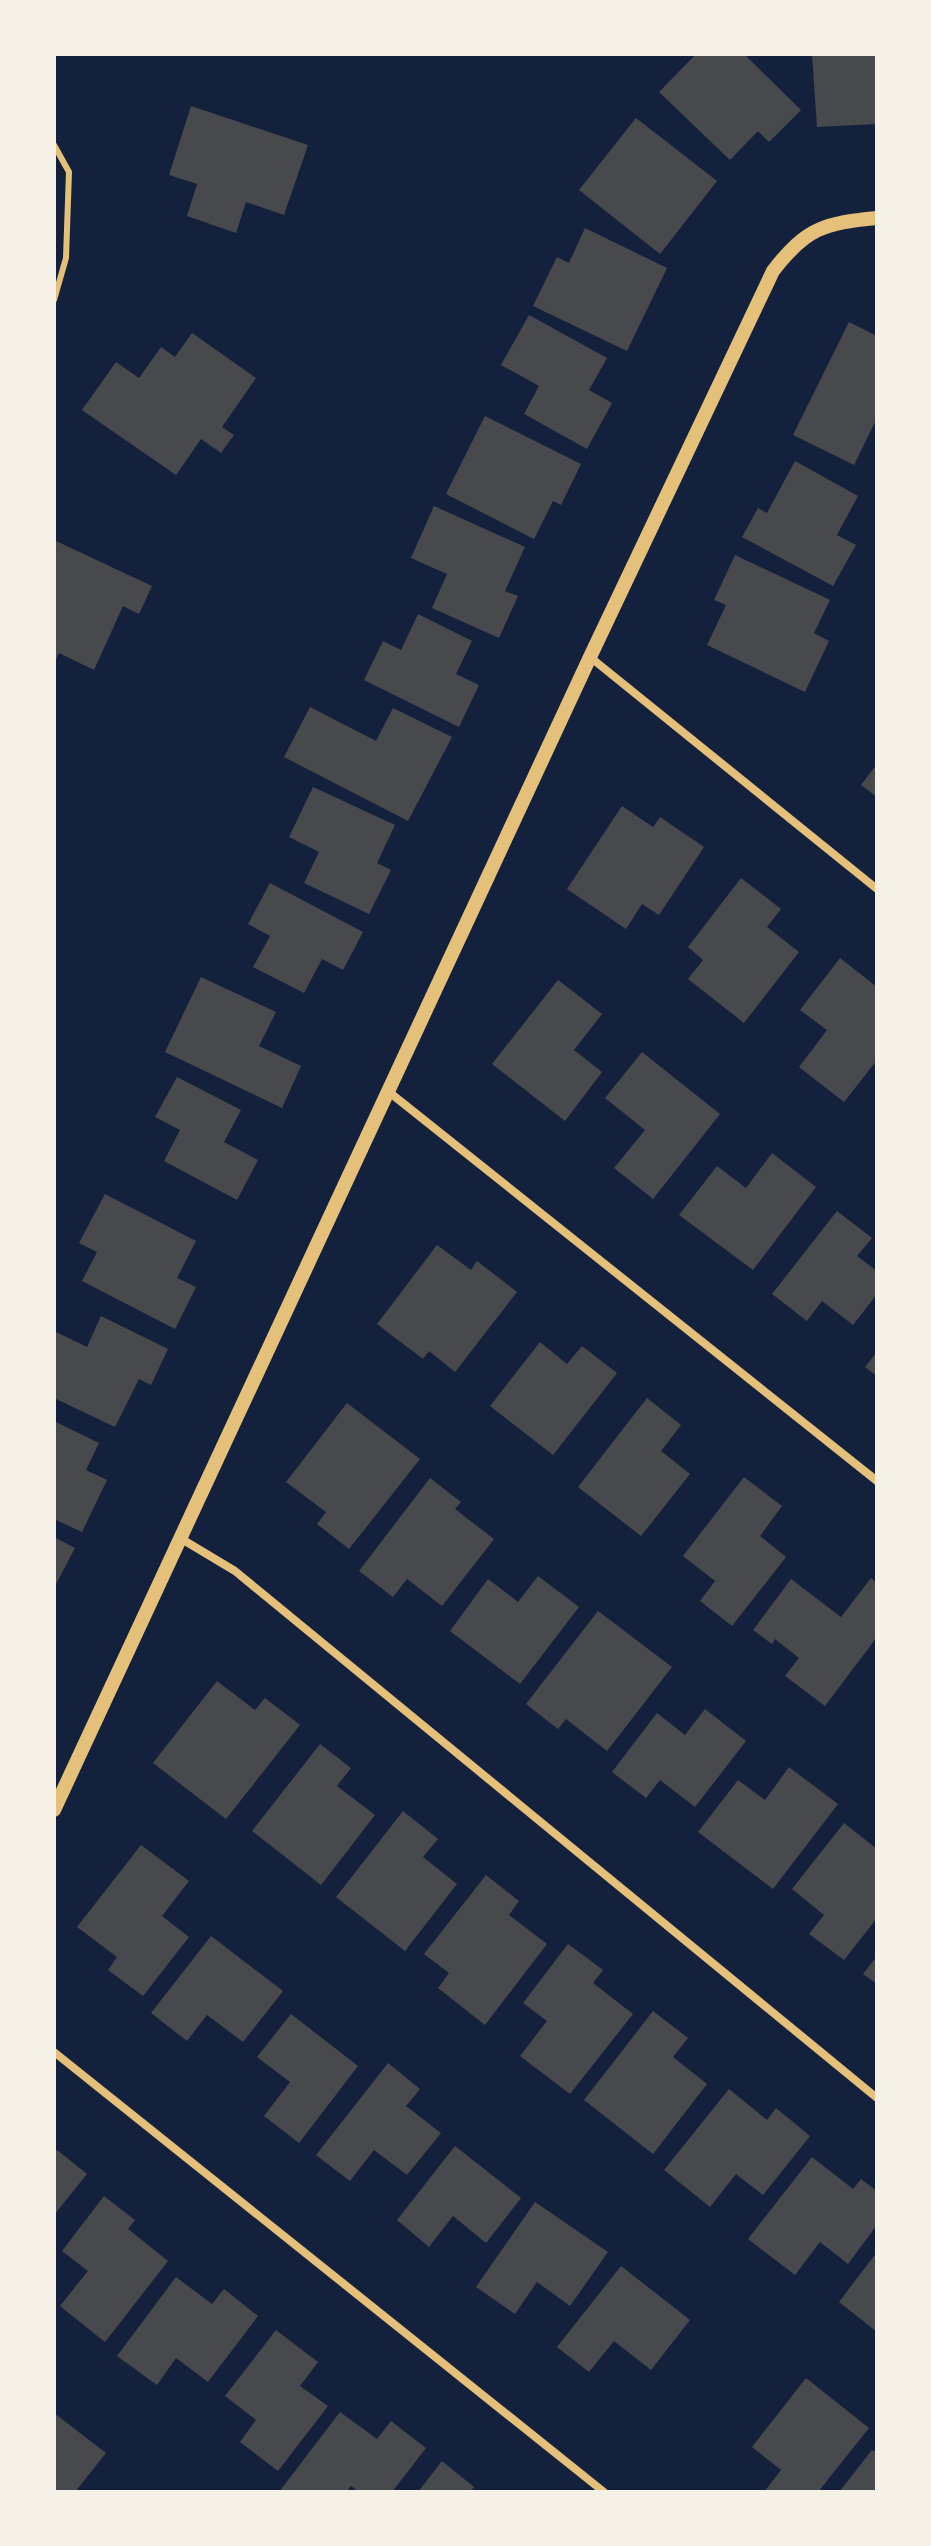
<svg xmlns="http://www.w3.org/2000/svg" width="931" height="2546" viewBox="0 0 931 2546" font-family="'Titillium Web',sans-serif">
<rect width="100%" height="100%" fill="#14213d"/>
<g fill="#48494c">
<polygon points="696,54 744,54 801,110 769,142 758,131 730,160 659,92"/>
<polygon points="812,54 877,54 877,124 817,127"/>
<polygon points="191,106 308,145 284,215 246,202 236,233 187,216 197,184 169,175"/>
<polygon points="636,118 717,181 660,254 579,190"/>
<polygon points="585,228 667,268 627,351 533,306 557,257 569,263"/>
<polygon points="529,315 607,358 589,390 612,403 587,449 524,414 539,386 501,365"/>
<polygon points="849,322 877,336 877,418 854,465 793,435"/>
<polygon points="192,333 256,378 222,427 234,435 221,453 201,439 176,475 82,410 116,362 139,378 161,347 175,357"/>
<polygon points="485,416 581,464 561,505 553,501 534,539 446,494"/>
<polygon points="795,461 858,496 837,535 856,545 833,586 742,537 758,508 767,513"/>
<polygon points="434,506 525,547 505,591 518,596 499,638 432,608 447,574 411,558"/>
<polygon points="56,541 152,586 139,614 123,606 94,670 59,653 54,664 54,547"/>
<polygon points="735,555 830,600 814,633 829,641 805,692 707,645 726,605 714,600"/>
<polygon points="418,614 472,641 456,674 479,685 459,727 364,680 383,641 401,650"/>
<polygon points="310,707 376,741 393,708 452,737 408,821 284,757"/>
<polygon points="877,764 877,797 861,785"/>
<polygon points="313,787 395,825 377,863 391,870 369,914 304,883 319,852 289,837"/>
<polygon points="622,806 653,827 660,817 704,847 659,915 642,904 626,929 567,889"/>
<polygon points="741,878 781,909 767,927 799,952 744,1023 688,979 703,960 688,947"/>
<polygon points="270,883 363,932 343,970 322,959 304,993 253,967 270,936 248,924"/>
<polygon points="840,958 877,987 875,999 877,1060 844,1102 799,1067 827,1030 800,1010"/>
<polygon points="201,977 276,1012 259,1046 301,1066 282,1108 165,1052"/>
<polygon points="558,980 602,1014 574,1050 602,1072 565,1121 492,1064"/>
<polygon points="642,1052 720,1114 653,1199 614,1168 645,1130 605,1098"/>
<polygon points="177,1077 241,1110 224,1142 258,1160 237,1200 164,1161 180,1130 155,1117"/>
<polygon points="772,1153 816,1187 753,1270 679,1215 717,1166 746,1188"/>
<polygon points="105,1194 196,1241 177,1278 196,1287 175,1329 82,1281 97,1252 79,1243"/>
<polygon points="837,1211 872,1238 857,1256 877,1271 877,1294 853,1325 822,1301 807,1321 772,1294"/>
<polygon points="437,1245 471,1270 477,1261 517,1292 455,1372 429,1351 423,1359 377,1324"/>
<polygon points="101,1316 168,1349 151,1385 139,1379 115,1427 54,1398 54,1331 87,1347"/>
<polygon points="540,1342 567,1364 582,1346 617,1373 553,1455 490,1406"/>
<polygon points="877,1352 877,1376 865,1367"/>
<polygon points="647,1398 681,1425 661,1451 690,1474 641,1536 578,1487"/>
<polygon points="347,1403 420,1459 349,1549 317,1524 326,1512 286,1482"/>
<polygon points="54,1421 99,1443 86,1470 107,1480 82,1532 54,1519"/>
<polygon points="744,1477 782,1506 760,1536 786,1557 732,1626 700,1601 715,1581 683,1556"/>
<polygon points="430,1478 461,1502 455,1509 494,1539 442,1606 407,1579 393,1597 359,1571"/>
<polygon points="54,1537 75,1548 56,1584 54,1583"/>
<polygon points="538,1576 579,1607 520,1684 450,1631 488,1579 518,1602"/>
<polygon points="871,1578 877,1583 877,1637 825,1706 785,1676 799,1658 775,1639 772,1644 753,1630 791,1579 841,1617"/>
<polygon points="598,1611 672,1667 607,1751 566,1719 558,1729 526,1704"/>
<polygon points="217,1681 255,1710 265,1698 300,1725 226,1819 153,1763"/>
<polygon points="705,1709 746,1741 695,1807 660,1780 646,1798 612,1772 657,1713 685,1735"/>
<polygon points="320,1744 351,1768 337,1786 375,1815 321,1885 252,1831"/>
<polygon points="789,1767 838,1804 773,1889 698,1832 738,1780 765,1800"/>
<polygon points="403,1811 438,1839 423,1857 457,1884 405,1951 336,1897"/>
<polygon points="844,1823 877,1849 877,1918 844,1960 809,1934 824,1915 792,1889"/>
<polygon points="141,1845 189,1881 162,1916 189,1937 143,1996 108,1970 117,1957 77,1927"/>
<polygon points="486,1875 519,1901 509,1915 547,1944 485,2025 438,1988 449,1973 424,1954"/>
<polygon points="211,1936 283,1991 243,2042 207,2015 187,2041 151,2013"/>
<polygon points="568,1944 603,1970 593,1983 633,2014 570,2094 520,2056 547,2021 523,2003"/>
<polygon points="877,1956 877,1984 863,1974"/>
<polygon points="653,2011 688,2038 673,2057 707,2084 653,2154 584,2100"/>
<polygon points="291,2014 358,2066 299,2143 264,2116 290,2082 257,2057"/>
<polygon points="388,2063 420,2089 406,2106 441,2133 407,2175 374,2150 350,2181 316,2155"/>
<polygon points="729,2089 767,2120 776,2108 810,2136 763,2195 736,2174 710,2207 664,2170"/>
<polygon points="455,2146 521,2198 486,2243 453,2216 429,2247 397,2220"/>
<polygon points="57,2150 87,2174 54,2215 54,2153"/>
<polygon points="812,2157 853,2189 861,2179 877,2191 877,2225 848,2264 820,2242 795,2275 748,2239"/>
<polygon points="104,2196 135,2220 128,2229 168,2261 105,2342 60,2306 88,2271 62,2251"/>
<polygon points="535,2202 608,2252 570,2306 537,2282 515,2314 476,2287"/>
<polygon points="877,2252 877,2332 839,2302"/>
<polygon points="621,2266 690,2320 651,2370 614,2341 589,2372 557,2347"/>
<polygon points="176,2277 212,2304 224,2289 258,2316 208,2382 176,2358 157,2385 117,2356"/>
<polygon points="276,2330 318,2362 300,2386 328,2406 278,2471 240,2442 256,2420 225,2396"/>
<polygon points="806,2378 869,2428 818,2492 764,2492 781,2470 752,2447"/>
<polygon points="340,2412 377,2439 391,2421 426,2448 392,2492 359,2492 351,2486 346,2492 279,2492"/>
<polygon points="54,2413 106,2453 75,2492 54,2492"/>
<polygon points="872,2450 877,2453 877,2492 839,2492"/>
<polygon points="442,2461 474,2487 470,2492 418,2492"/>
</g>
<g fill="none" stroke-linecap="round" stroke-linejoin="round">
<polyline stroke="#e5c07b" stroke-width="6" points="54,145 69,172 66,258 54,300"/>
<g stroke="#e5c07b" stroke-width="8">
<polyline points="590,657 877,889"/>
<polyline points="389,1092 877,1481"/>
<polyline points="180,1538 235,1571 877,2098"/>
<polyline points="54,2052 604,2492"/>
</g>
<path stroke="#e5c07b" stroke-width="14" d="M54,1810L590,657L773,271C806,228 824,223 877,218"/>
</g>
<rect width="931" height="2546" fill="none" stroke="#f6f1e7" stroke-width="112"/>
</svg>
